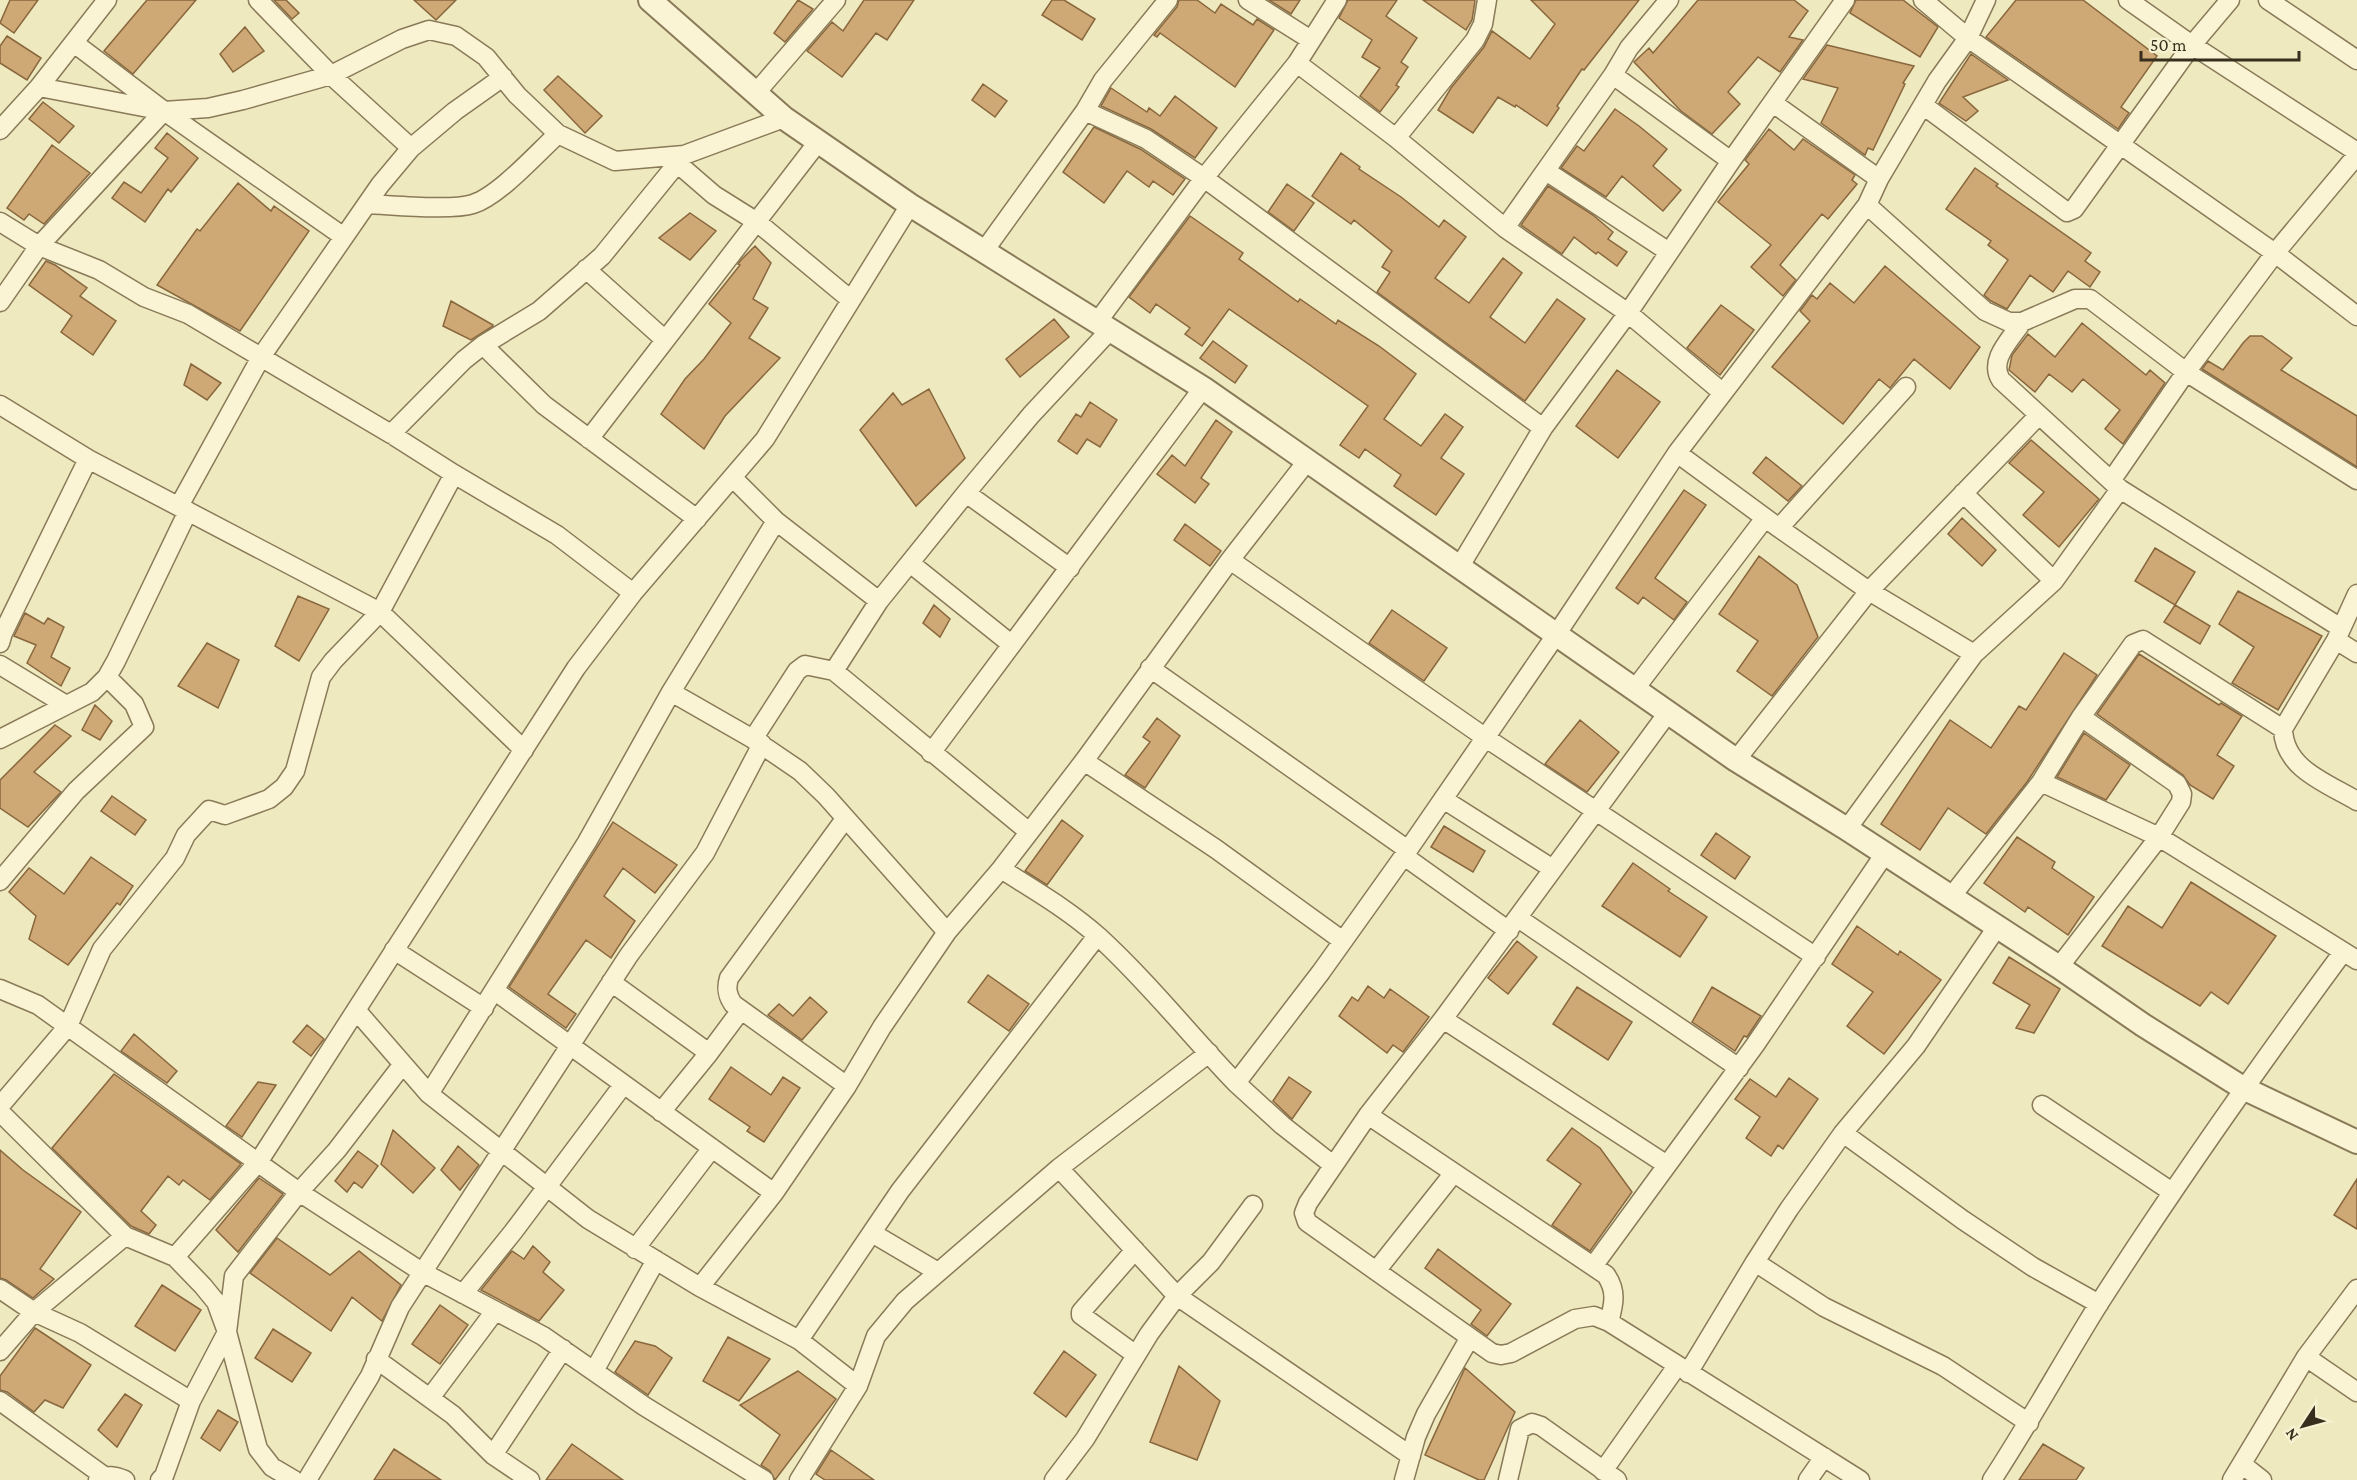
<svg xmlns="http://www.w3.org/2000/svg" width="2357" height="1480" viewBox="0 0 2357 1480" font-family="'Crimson Pro',serif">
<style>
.building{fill:#cea875;stroke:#89673d;stroke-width:1.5}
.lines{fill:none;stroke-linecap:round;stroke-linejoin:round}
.minor-casing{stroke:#897a58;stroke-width:21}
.tertiary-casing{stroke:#897a58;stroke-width:26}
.minor{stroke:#faf4d4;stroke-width:18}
.tertiary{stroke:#faf4d4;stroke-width:22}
</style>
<rect width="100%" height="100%" fill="#efe9c0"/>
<!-- building -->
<path class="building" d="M10 0H38L14 33 0 23Z
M147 0H196L133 74 104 51Z
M274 0H286L299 13 292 19Z
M414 0H456L436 20Z
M798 0 813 9 785 42 774 33Z
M864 0H914L887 40 876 33 842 77 807 51 832 22 843 31Z
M1052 0H1064L1095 19 1082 40 1042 15Z
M1179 0H1197L1215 13 1221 4 1253 25 1257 19 1274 30 1235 87 1160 33 1157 37 1154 35 1177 7Z
M1269 0H1300L1291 14Z
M1348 0H1397L1386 16 1417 38 1401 62 1408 67 1396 85 1399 87 1380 112 1360 96 1380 68 1362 57 1372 40 1339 18Z
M1423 0H1474L1475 1 1472 20 1466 30Z
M1531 0H1639L1584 70 1582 69 1557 106 1559 108 1547 126 1516 105 1515 107 1498 97 1473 133 1438 110 1451 88 1484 47 1492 31 1530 59 1555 24Z
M1698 0H1794L1808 11 1789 37 1803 40 1780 72 1758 57 1728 92 1740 104 1712 134 1681 111 1634 62 1649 48 1653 53Z
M1856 0H1903L1938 27 1920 57 1850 13Z
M2016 0H2083L2157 56 2121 107 2129 113 2118 129 1986 37Z
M245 27 264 51 233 72 220 54Z
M7 36 41 58 27 80 0 63V46Z
M1827 45 1914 66 1903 83 1905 84 1873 150 1868 148 1865 155 1821 123 1838 88 1803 79Z
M1971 54 2008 80 1963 97 1978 111 1966 121 1939 103Z
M558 76 602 116 585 133 544 90Z
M983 84 1007 101 995 117 972 100Z
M1111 88 1147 112 1149 108 1160 116 1175 96 1217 128 1195 158 1151 129 1101 106Z
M43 102 74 126 59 143 29 119Z
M1615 109 1639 126 1667 149 1653 166 1681 190 1663 211 1622 176 1606 197 1561 168 1577 146 1584 151Z
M1094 127 1140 149 1185 179 1173 195 1153 181 1149 187 1127 171 1104 203 1063 172Z
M1769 129 1794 150 1803 139 1855 175 1852 180 1857 184 1828 219 1822 214 1780 265 1796 280 1783 296 1751 267 1771 245 1718 202 1749 164 1745 160Z
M167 133 198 158 171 192 168 189 145 222 112 198 124 182 141 193 168 158 155 148Z
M52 145 90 173 44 224 29 214 24 220 7 208Z
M1341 153 1360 167 1359 169 1401 197 1439 227 1444 220 1466 237 1435 278 1469 303 1503 258 1522 273 1490 317 1525 343 1557 299 1585 319 1525 401 1377 292 1390 272 1382 267 1392 251 1354 220 1351 224 1312 196Z
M1975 168 1998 184 1996 186 2091 253 2085 261 2100 272 2090 287 2068 271 2053 292 2030 275 2007 309 1991 301 1984 295 2008 260 1988 245 1991 241 1946 209Z
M238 183 271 211 274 206 309 231 240 331 157 285 197 229 200 231Z
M1287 184 1314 203 1294 231 1268 212Z
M1548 186 1593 215 1613 232 1608 239 1627 252 1617 266 1598 252 1596 254 1574 237 1562 254 1521 225Z
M690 213 716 231 690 260 659 238Z
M1190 216 1243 253 1239 259 1298 302 1300 299 1336 324 1338 320 1379 346 1416 374 1384 419 1421 446 1445 414 1463 427 1441 458 1464 474 1436 515 1394 486 1401 475 1365 449 1359 458 1340 445 1368 406 1307 363 1229 309 1202 346 1185 334 1190 328 1156 304 1150 313 1129 297Z
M755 246 771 263 753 299 768 308 749 338 780 358 725 416 704 449 661 414 685 379 704 359 731 323 709 304 740 265 738 264 741 260Z
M46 261 55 265 87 288 80 296 116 321 93 355 61 332 72 316 29 285Z
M1885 266 1980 347 1950 389 1914 359 1890 388 1879 379 1843 424 1772 367 1810 321 1800 311 1812 295 1817 299 1830 283 1854 303Z
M451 301 493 325V326L471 340 443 326Z
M1721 305 1754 330 1720 375 1687 348Z
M1054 319 1069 337 1020 377 1006 359Z
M2082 323 2146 375 2150 370 2165 383 2123 444 2105 429 2120 410 2083 379 2072 392 2049 374 2035 392 2009 370 2012 355 2028 334 2055 357Z
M2250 336H2262L2292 358 2281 370 2357 416V467L2202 369 2208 361 2223 370 2243 343Z
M1213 341 1247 366 1235 383 1200 358Z
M191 364 221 383 207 400 184 385Z
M1617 370 1660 402 1618 458 1576 426Z
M929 389 965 458 916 506 860 430 893 393 902 405Z
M1090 402 1117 420 1100 447 1087 439 1077 454 1058 441 1076 414 1081 417Z
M1216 420 1232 432 1201 478 1209 484 1195 503 1157 474 1172 455 1185 466Z
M2031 440 2099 499 2059 547 2023 515 2044 492 2009 463Z
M1766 457 1802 486 1788 501 1753 473Z
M1684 490 1706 505 1655 578 1687 602 1674 620 1643 597 1638 604 1616 588Z
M1962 518 1996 550 1982 566 1948 534Z
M1185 524 1221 551 1210 566 1174 540Z
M2155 548 2195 572 2175 605 2135 581Z
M1759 556 1797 585 1818 637 1772 696 1737 671 1758 641 1719 614Z
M2238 591 2322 636 2278 710 2232 683 2254 647 2219 624Z
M298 596 329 609 299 661 275 646Z
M934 605 950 619 940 637 923 623Z
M2175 605 2210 626 2200 644 2164 622Z
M1392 610 1447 648 1424 681 1369 643Z
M25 613 44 624 48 618 64 627 51 657 70 668 61 686 27 663 36 645 14 636Z
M207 643 239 660 218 708 178 686Z
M2064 653 2097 675 2027 782 1986 834 1948 808 1920 850 1881 824 1950 720 1991 748 2019 706 2026 710Z
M2139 654 2219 705 2221 703 2242 716 2217 755 2234 766 2213 799 2190 785 2183 775 2097 714Z
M95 705 112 721 100 740 82 730Z
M1157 718 1180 736 1145 788 1125 775 1150 742 1143 737Z
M1580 720 1619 752 1587 792 1545 764Z
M55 725 71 736 34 772 61 792 28 827 0 808V780Z
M2084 733 2130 765 2106 800 2057 777Z
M112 796 146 820 135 835 101 811Z
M1062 820 1083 836 1047 885 1025 871Z
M613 822 677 865 655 893 623 868 604 896 635 921 611 958 586 940 548 994 576 1014 566 1028 509 987Z
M1444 826 1485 851 1473 872 1431 847Z
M1716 833 1750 857 1735 879 1701 855Z
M2017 837 2055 862 2052 868 2094 897 2068 935 2028 907 2025 912 1984 883Z
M91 857 133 886 120 905 117 903 68 965 29 939 36 916 9 892 29 868 64 894Z
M1633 863 1670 889 1668 891 1707 917 1680 957 1602 906Z
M2191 882 2276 936 2228 1004 2211 992 2200 1006 2102 946 2128 906 2162 928Z
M1857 926 1898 955 1900 951 1941 980 1884 1054 1847 1026 1873 992 1832 964Z
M1517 941 1537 957 1508 994 1488 978Z
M2009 957 2060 989 2034 1033 2016 1028 2030 1005 1993 983Z
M988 975 1029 1004 1009 1031 968 1002Z
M1368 986 1384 998 1390 989 1429 1017 1403 1052 1393 1045 1387 1053 1339 1016 1352 997 1358 1001Z
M1577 987 1632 1022 1608 1060 1553 1024Z
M1712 987 1761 1016 1747 1037 1744 1036 1735 1051 1692 1022Z
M810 997 827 1012 802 1040 768 1015 779 1004 793 1016Z
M307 1025 324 1039 311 1056 293 1042Z
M134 1034 177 1071 167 1083 121 1051Z
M731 1067 771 1095 783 1077 800 1088 764 1142 747 1131 750 1127 709 1099Z
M114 1074 241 1164 210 1200 183 1180 179 1185 168 1176 141 1211 156 1225 149 1234 131 1226 52 1148Z
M1289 1077 1311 1092 1292 1119 1273 1101Z
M1789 1078 1818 1099 1783 1149 1778 1145 1771 1156 1746 1138 1760 1117 1735 1099 1750 1079 1776 1097Z
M258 1082 276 1085 242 1137 226 1126Z
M1572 1128 1600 1148 1632 1192 1590 1251 1552 1225 1581 1184 1547 1160Z
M393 1130 435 1168 413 1193 381 1164Z
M458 1146 479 1165 460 1190 441 1170Z
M0 1150 23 1170 81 1212 40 1269 54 1279 33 1298 6 1280 0 1278Z
M358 1151 378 1166 362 1188 354 1182 347 1192 335 1181Z
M259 1178 283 1194 238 1252 216 1230Z
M2357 1179V1229L2334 1215Z
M277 1238 330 1275 359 1251 401 1285 382 1321 352 1297 331 1331 250 1273Z
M533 1246 550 1262 543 1272 564 1290 539 1321 481 1290 512 1251 524 1259Z
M1438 1249 1511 1304 1487 1336 1471 1324 1481 1310 1425 1268Z
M162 1285 201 1310 175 1351 135 1326Z
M440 1305 468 1325 440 1364 412 1344Z
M35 1328 91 1365 63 1408 45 1400 34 1412 7 1392 0 1390V1376Z
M273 1329 311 1353 292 1382 255 1358Z
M728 1337 770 1359 739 1401 703 1381Z
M635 1341 655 1346 672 1358 648 1395 615 1372Z
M1064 1351 1096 1375 1066 1417 1034 1393Z
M1179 1366 1220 1401 1197 1460 1150 1442Z
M1465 1368 1515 1412 1484 1480H1479L1425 1455Z
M798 1371 836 1399 775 1480 770 1471 761 1465 780 1435 740 1405Z
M125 1394 142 1405 117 1447 98 1430Z
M218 1410 238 1422 220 1451 201 1438Z
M572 1444 623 1480H546Z
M2043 1444 2084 1468 2076 1480H2019Z
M394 1449 441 1480H374Z
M831 1450 874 1480H825L816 1474Z"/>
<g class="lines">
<defs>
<path id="minor" d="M258 0 331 75 411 148
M1248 0 1311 40
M1923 0 1968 38 2275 253 2357 316
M2128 0 2192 45 2357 152
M2268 0 2357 60
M74 43 164 111 344 237
M1297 63 1396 138 1505 228 1628 313 1723 393
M1613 75 1731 161
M39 87 164 111 208 108 243 100 331 75 402 39 429 30 456 36 486 57 517 95 558 134 615 161 684 155 784 118
M755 94 836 0
M1773 103 1879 179
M1923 105 2067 212 2074 209 2192 45 2230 0
M1085 111 1146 139 1204 178 1543 428
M0 130 39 87 107 0
M1396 138 1475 40 1483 24 1487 0
M677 163 714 195 757 222 851 300
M1546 171 1669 252
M367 204C393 205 451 211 473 204 499 196 537 153 558 134
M1867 205 1985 311 2009 322H2022L2075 299H2090L2186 372 2357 480
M0 222 39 246 99 270 144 297 188 314 391 434 454 474 557 535 633 593
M1505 228 1613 75 1629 48 1669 0
M984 251 1085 111 1103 80 1168 0
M586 269 664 339
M0 302 39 246 164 111
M1098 321 1204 178 1297 63 1337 0
M2022 322C2011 339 1988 360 2001 380L2120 489 2341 628
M483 345 544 405 697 519
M0 405 88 459 380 612 524 750
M391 434 464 360 483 345 539 311 602 256 684 155
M589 439 818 142
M1677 453 1779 528 1869 591 2039 415
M733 478 776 521 879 601
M2111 481 2186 372 2275 253 2357 155
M966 493 1070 568
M1963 493 2054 581
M179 506 261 357 380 185 411 148 455 111 503 77
M1779 528 1906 387
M1230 560 1486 738 1816 957
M910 563 1011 644
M1460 566 1543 428 1628 313 1731 161 1845 0
M2336 640 2357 653
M0 643 3 633 88 459
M0 665 66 705
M1150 668 1408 850
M834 671 879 601 966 493 1031 415 1111 329
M1634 690 1765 518
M671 692 753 739 800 771 826 796 947 932
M1667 714 1443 1019 1368 1115 1308 1203 1304 1213 1307 1222 1492 1353 1501 1355 1511 1353 1575 1319 1594 1316 1609 1322 1860 1480
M2283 729C2284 769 2327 783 2357 801
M0 739 92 692 107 677 116 661 188 511
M753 739 797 671 805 665 834 671 1029 832
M931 753 1203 388
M1736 760 1869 591 1974 654
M1084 761 1216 849 1343 941
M2041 782 2159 837 2357 960
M1443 799 1553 869
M845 819 729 978C726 988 727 995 733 1004L847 1086
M1847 829 1974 654 2054 581 2120 489
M1404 856 1509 931
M1001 869C1034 890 1069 910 1099 937 1148 982 1190 1035 1236 1083L1321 972 1408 850 1556 635 1677 453 1867 205 1879 179 1937 81 1968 38 1986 0
M0 881 76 791 144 727 134 704 107 677
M1951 897 2041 782 2081 717 2133 644 2143 640 2283 729 2336 640 2357 594
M1518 918 1739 1068
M394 950 484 1008
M2059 967 2159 837 2181 802 2182 794 2177 784 2081 717
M611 982 709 1053
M0 989 38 1005 299 1192 422 1272 543 1336 644 1406 764 1480
M495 991 774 1193
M356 1010 429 1094 588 1219 700 1287 799 1340 858 1386
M1443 1019 1667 1165
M1236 1083 1282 1125 1333 1165
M429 1094 587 842 671 692 776 521
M2042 1105 2172 1192
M0 1106 68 1026 102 949 175 858 186 835 209 810 225 815 269 799 284 787 295 771 321 677 333 661 380 612 454 474
M0 1112 125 1236 175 1257 203 1286 216 1302 227 1332 258 1449 272 1467 294 1480
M661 1112 709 1053 741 1010
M1368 1115 1606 1275C1617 1291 1614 1304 1609 1322
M1843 1133 1963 1220 2033 1267 2099 1304
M1059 1168 1177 1296 1411 1456
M872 1233 938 1272
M635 1249 712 1148
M1135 1250 1081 1312V1315L1136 1355
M175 1257 259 1161 576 668 633 593 765 439 910 205
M1755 1262 1824 1307 1943 1366 2029 1423
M1594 1265 1755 1045 1884 855
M1376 1271 1453 1174
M700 1287 774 1193 847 1086 882 1027 947 932 1001 869 1084 761 1230 560 1308 460
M0 1289 34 1312 80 1333 191 1401
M463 1294 513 1232 623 1085
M799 1340 900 1191 1097 936
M0 1351 34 1312 125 1236
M2306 1357 2357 1392
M376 1359 453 1415 493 1455 530 1480
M594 1371 656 1260
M1688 1373 1755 1262 1789 1209 1843 1133 1916 1046 1997 927
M430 1398 495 1311
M0 1401 104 1476
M493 1455 563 1349
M2243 1465 2262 1480
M1603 1471 1677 1366
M98 1480C107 1474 115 1476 125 1480
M160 1480 164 1476 191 1401 227 1332 234 1276 299 1192 337 1150 403 1064
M307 1480 370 1376 400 1307 629 955 705 853 762 744
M799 1480 858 1386 876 1336 905 1301 1059 1168 1209 1053
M1054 1480 1085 1439 1149 1334 1177 1296 1211 1262 1253 1205
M1404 1480 1416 1437 1426 1414 1469 1339
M1508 1480 1520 1429 1532 1423 1541 1426 1617 1480
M1808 1480 1824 1457
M1992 1480C2030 1422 2063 1361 2100 1302 2177 1182 2259 1066 2343 952
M2232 1480 2306 1357 2357 1289"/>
<path id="tertiary" d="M650 0 784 118 910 205 1203 388 1736 760 1847 829 2059 967 2143 1025 2243 1088 2357 1142"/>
</defs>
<!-- minor casing -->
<use href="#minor" class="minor-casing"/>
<!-- tertiary casing -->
<use href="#tertiary" class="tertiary-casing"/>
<!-- minor -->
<use href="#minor" class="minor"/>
<!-- tertiary -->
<use href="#tertiary" class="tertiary"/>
</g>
<!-- north arrow -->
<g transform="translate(2303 1426) rotate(234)" stroke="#f6f1d0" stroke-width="4.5" paint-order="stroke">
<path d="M0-4.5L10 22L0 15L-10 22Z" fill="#382e1d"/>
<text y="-9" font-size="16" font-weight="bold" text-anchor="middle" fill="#382e1d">N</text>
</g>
<!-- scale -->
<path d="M2141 51v9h158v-9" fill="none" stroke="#382e1d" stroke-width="3"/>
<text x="2150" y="51" font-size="18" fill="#382e1d" stroke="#f6f1d0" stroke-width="4.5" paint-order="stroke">50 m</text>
</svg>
